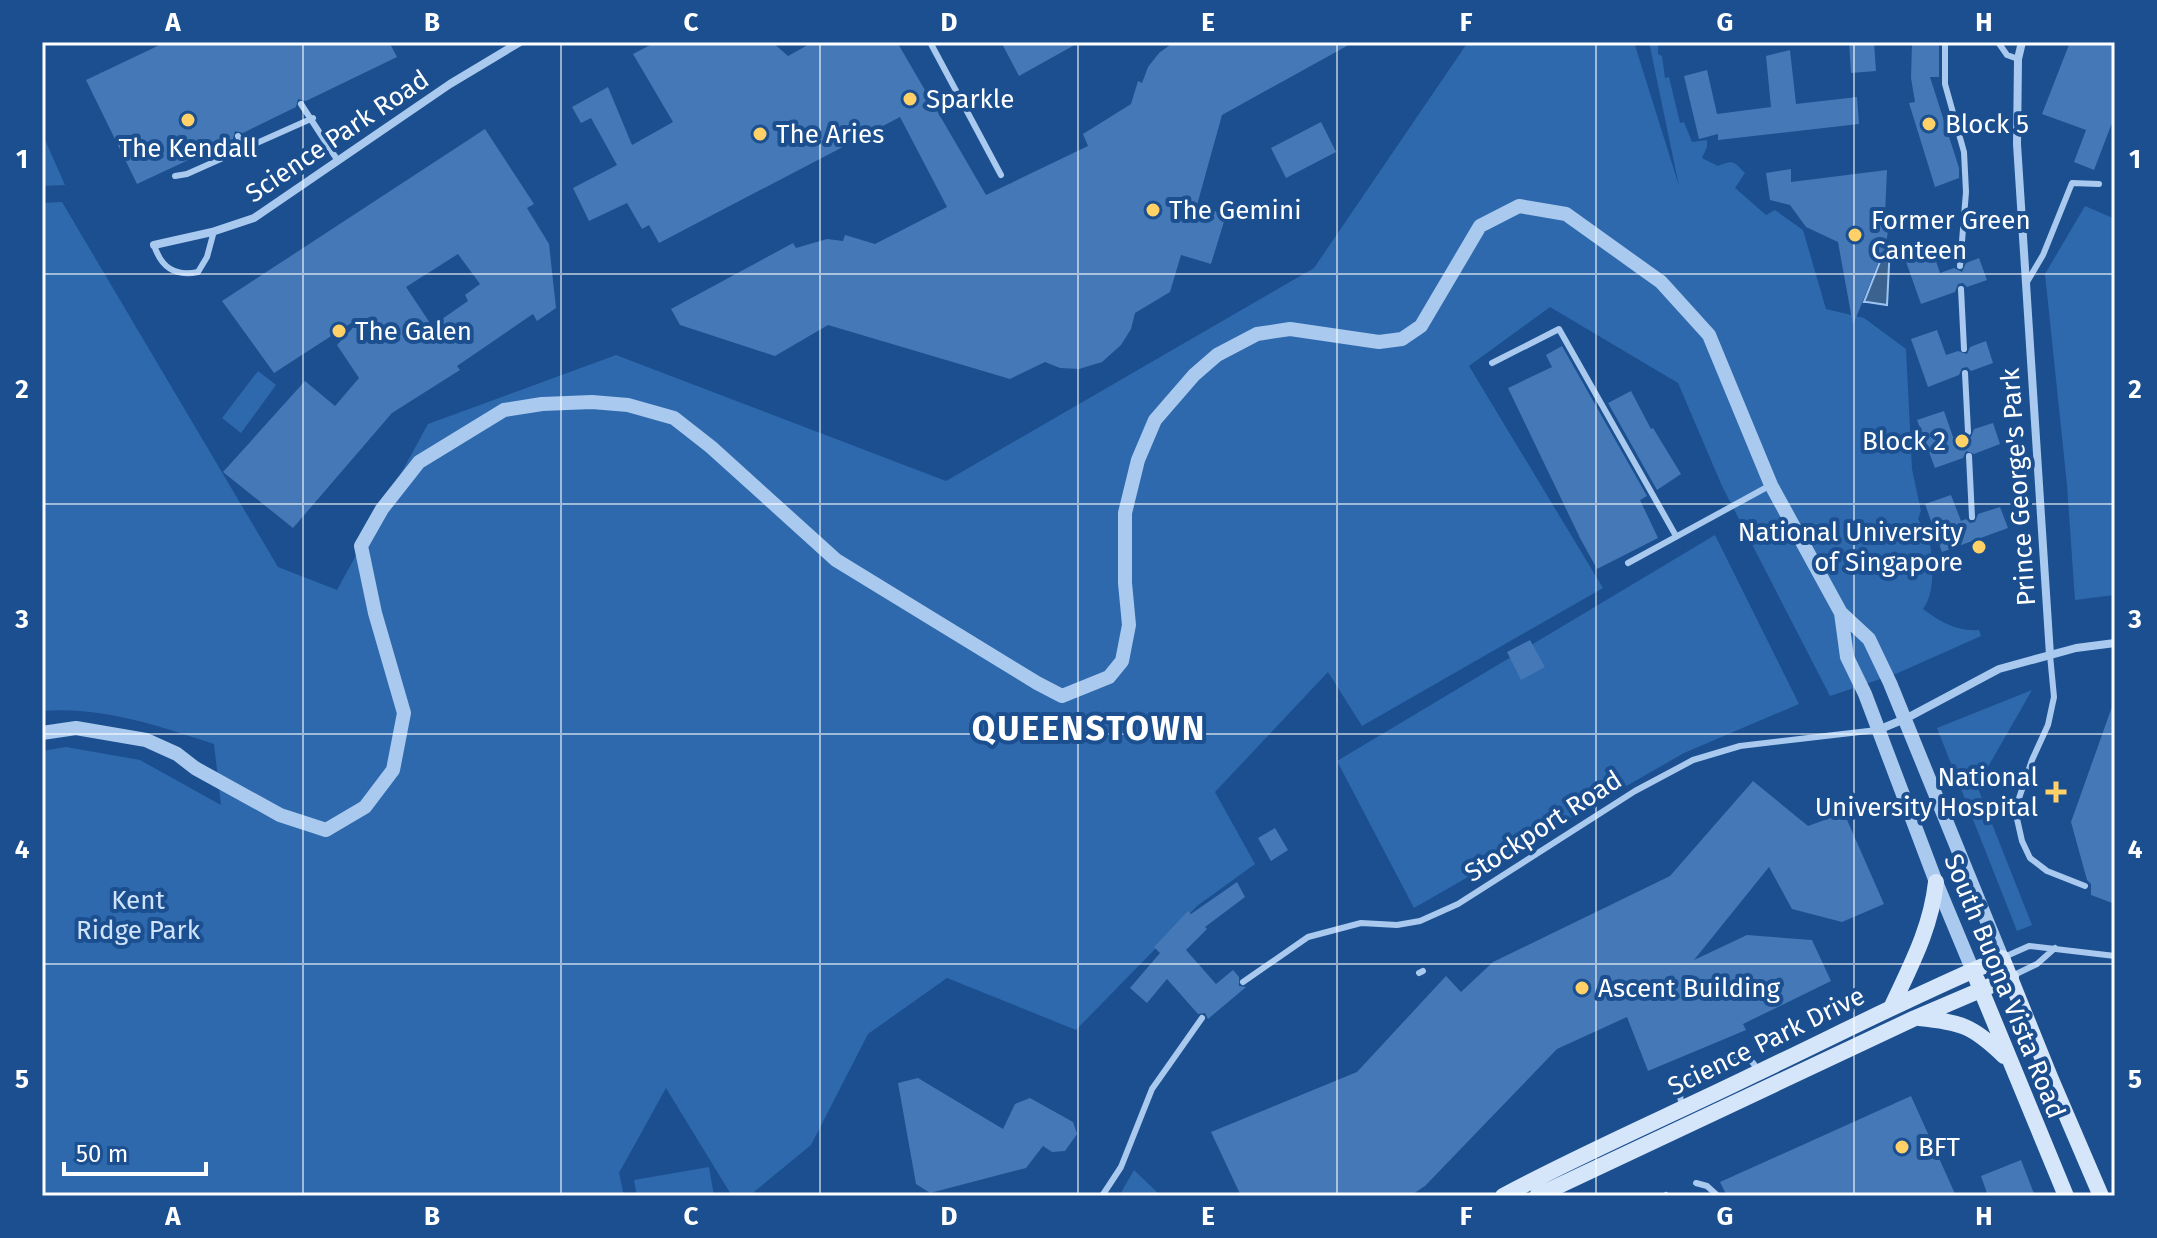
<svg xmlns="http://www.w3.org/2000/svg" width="2157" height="1238" viewBox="0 0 2157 1238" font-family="'Fira Sans',sans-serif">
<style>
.green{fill:#2e69ad}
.water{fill:#3c6290;stroke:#9cc4f0;stroke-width:2}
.building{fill:#4478b7;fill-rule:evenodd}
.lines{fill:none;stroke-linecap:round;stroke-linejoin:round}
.service{stroke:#a9c9ee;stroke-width:6}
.minor{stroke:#a9c9ee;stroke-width:8}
.tertiary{stroke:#a9c9ee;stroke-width:14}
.secondary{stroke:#d6e6fa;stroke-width:16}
.grid{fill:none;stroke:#fff;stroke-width:2;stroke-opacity:0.55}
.poi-dot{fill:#ffd166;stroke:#1b4f8f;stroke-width:3}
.labels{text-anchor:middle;stroke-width:8;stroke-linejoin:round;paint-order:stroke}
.poi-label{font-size:26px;fill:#fff;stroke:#1b4f8f;text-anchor:start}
.street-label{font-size:26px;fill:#fff;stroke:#1b4f8f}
.park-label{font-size:26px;fill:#cfe3fa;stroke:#1b4f8f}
.district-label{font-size:34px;font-weight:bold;letter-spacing:2px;fill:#fff;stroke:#1b4f8f}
.neatline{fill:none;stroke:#fff;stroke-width:3}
.grid-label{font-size:26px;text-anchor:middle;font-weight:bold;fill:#fff}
</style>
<rect width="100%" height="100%" fill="#1b4f8f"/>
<!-- green -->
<path class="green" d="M1468 42H1634L1679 186 1649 42H1658V54L1662 56 1665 78 1669 77 1680 123 1684 122 1692 142 1707 140V147L1702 158 1718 166C1734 159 1734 162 1745 173L1735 188 1766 215 1775 210 1803 230 1826 309 1864 318 1906 349 1912 469 1921 511 1918 519 1921 524 1928 528C1931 552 1938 589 1923 609 1940 622 1958 632 1979 630L1981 636 1898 673 1830 696 1722 486 1678 383 1550 307 1469 366 1603 588 1362 726 1328 672 1215 792 1255 864 1197 906 1076 1030 947 978 868 1034 811 1145 749 1196H732L666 1088 619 1173 624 1196H42V751L66 747 140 760 221 805 214 744C159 726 101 706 42 711V203L62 202 278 567 337 590 428 424 616 355 946 481 1314 268Z
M42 133 65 185 42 186Z
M2085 206 2115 219V595L2075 600 2067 485 2045 274Z
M258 371 276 385 241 433 222 418Z
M1715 535 1799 704 1684 753 1414 908 1337 761Z
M2032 690 1977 786 2032 925 2017 931 1937 728Z
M709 1167 714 1196H637L634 1180Z
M1134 1170 1161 1196H1119Z"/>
<!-- water -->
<path class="water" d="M1887 244 1890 245 1887 305 1867 302H1864Z"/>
<!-- building -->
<path class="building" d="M166 42H389L397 57 306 101 298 99 296 107 243 133 235 131 233 139 137 184 86 80Z
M656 42H772L788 56 813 42H897L986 195 1088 146 1083 134 1131 104 1138 81 1142 83 1148 67 1159 53 1174 42H1354L1222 115 1197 205 1226 215 1211 264 1181 255 1170 292 1135 313 1131 329 1121 345 1102 362 1079 369 1060 368 1045 362 1010 379 828 325 775 356 680 325 671 309 793 243 796 248 827 239 843 241 845 235 875 244 947 207 900 117 659 243 649 225 642 229 627 203 589 221 573 188 617 165 591 118 581 123 572 107 608 87 632 145 673 122 633 54Z
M1001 42H1080L1019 76Z
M1849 42H1874L1876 71 1851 73Z
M1912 42H1939V77H1930L1959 168V178L1935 187 1909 103 1915 102 1911 78Z
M2070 42H2115V115L2094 170 2074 162 2086 130 2042 114Z
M1790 50 1796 104 1857 97 1859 124 1718 140V134L1699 139 1684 76 1707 70 1717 114 1771 107 1766 56Z
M1321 122 1336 152 1286 178 1271 148Z
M485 129 534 204 527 208 549 244 556 308 537 321 533 314 457 366 460 370 392 413 293 528 223 472 305 381 335 406 359 378 337 345 360 320 359 318 274 373 222 301ZM458 254 480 284 465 295 468 301 432 326 406 287Z
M1791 169V182L1887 170 1885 215 1890 217 1886 244 1853 325 1838 242 1806 227 1790 205 1770 200 1766 173Z
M1931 246 1940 273 1954 268 1962 272 1966 263 1979 258 1987 280 1967 287 1963 283 1958 284 1955 292 1921 304 1904 256Z
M1937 330 1946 355 1958 351 1967 354 1970 347 1986 341 1993 363 1971 371 1967 367 1962 368 1959 375 1928 387 1911 339Z
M1562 346 1647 496 1640 500 1658 538 1597 569 1580 538 1508 388 1552 367 1546 355Z
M1631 391 1651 429 1653 428 1681 474 1657 490 1608 403Z
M1944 411 1953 437 1962 434 1966 438 1971 437 1974 429 1993 423 2000 444 1974 454 1966 451 1963 458 1935 468 1917 420Z
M1951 495 1961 521 1966 519 1970 523 1975 522 1978 514 2000 507 2008 528 1942 552 1925 504Z
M1530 640 1545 667 1521 680 1507 652Z
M2113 704 2115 705V904L2091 895V884L2087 880 2071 822Z
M1753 781 1808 826 1844 813 1884 904 1842 922 1792 909 1769 867 1694 960 1747 935 1812 940 1831 981 1743 1024 1746 1030 1648 1071 1627 1017 1557 1049 1425 1186 1410 1196H1241L1211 1132 1357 1072 1446 976 1461 992 1493 962 1670 876Z
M1275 828 1288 850 1271 861 1258 838Z
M1237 882 1245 897 1205 927 1207 929 1186 950 1216 984 1233 970 1239 977V986L1246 987 1208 1019 1205 1013 1198 1014 1167 979 1147 1003 1130 988 1160 953 1154 947 1188 911 1191 914Z
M918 1078 1003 1129 1015 1104 1030 1098 1073 1122 1077 1134 1065 1151 1052 1152 1043 1146 1026 1168 930 1193 916 1184 898 1083Z
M1911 1096 1956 1196H1727L1720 1182Z
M2021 1160 2035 1196H1988L1981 1176Z"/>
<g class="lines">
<!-- service -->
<path class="service" d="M930 42 1001 175
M1945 42V84L1964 152 1966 192 1960 266
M1998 42 2007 55 2018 59
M301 104 338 161
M238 136 244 150
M175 176 187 174 313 118
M154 245C161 267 174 277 198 272L207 257 214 231
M2027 282 2043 255 2072 183 2099 184
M1961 289 1964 349
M1492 363 1559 329 1676 536
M1965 373 1968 432
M1969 456 1972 517
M1628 563 1769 486
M2050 655 2054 697 2048 725 2032 760 2015 810 2022 841 2030 858 2047 871 2085 886
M2002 958 2029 946 2115 956
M1419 973 1423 971
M2012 976 2037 964 2055 948
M1243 982 1308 937 1361 923 1397 925 1420 921 1458 904 1635 791 1693 760 1740 746 1877 730
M1682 1105C1680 1099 1679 1092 1682 1086 1687 1075 1724 1057 1737 1056 1746 1056 1753 1061 1757 1069
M1696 1183 1707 1186 1718 1196
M1102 1196 1121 1167 1152 1089 1202 1018
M1665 1196 1666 1195"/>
<!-- minor -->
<path class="minor" d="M2022 42 2018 59 2017 144 2050 655
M154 245 212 232 254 218 450 84 520 42
M1878 730 1907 718 1999 669 2076 648 2115 643"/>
<!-- tertiary -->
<path class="tertiary" d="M1841 613 1847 657 1865 694 1936 882 1973 971
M42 733 76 728 146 740 177 754 195 768 280 815 326 830 365 807 393 770 404 713 375 613 361 546 382 509 419 462 504 410 542 404 592 402 628 405 674 418 711 447 836 560 1037 683 1062 696 1109 677 1122 661 1129 625 1125 583V513L1138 460 1155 420 1194 375 1217 355 1257 334 1290 329 1379 342 1402 339 1421 326 1480 226 1519 206 1566 214 1661 282 1709 335 1771 485 1841 613 1869 639 1890 683 2002 958"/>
<!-- secondary -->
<path class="secondary" d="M1977 980 2066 1196
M1892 1006C1911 965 1931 928 1936 882
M1919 1018C1961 1022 1973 1026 2004 1056
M1503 1196C1585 1152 1671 1115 1755 1074 1837 1035 1918 993 2002 958L2050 1077 2101 1196
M1537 1196 1915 1018 2011 977"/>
</g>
<!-- grid -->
<path class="grid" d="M303 42V1196M561 42V1196M820 42V1196M1078 42V1196M1337 42V1196M1596 42V1196M1854 42V1196M42 274H2115M42 504H2115M42 734H2115M42 964H2115"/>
<!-- markers -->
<g class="poi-dot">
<circle cx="910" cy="99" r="8"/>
<circle cx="188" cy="120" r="8"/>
<circle cx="1929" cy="124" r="8"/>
<circle cx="760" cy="134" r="8"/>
<circle cx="1153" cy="210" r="8"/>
<circle cx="1855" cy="235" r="8"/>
<circle cx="339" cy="331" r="8"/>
<circle cx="1962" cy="441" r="8"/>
<circle cx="1979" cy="547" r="8"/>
<path d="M2052 780h8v8h8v8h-8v8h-8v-8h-8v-8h8z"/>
<circle cx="1582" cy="988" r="8"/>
<circle cx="1902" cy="1147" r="8"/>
</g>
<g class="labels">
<!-- poi labels -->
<g class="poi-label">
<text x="926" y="108">Sparkle</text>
<text x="1945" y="133">Block 5</text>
<text x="776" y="143">The Aries</text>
<text x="188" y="157" text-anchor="middle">The Kendall</text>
<text x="1169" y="219">The Gemini</text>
<text x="1871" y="229">Former Green<tspan x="1871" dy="30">Canteen</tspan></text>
<text x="355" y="340">The Galen</text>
<text x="1946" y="450" text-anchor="end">Block 2</text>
<text x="1963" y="541" text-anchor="end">National University<tspan x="1963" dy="30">of Singapore</tspan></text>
<text x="2038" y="786" text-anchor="end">National<tspan x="2038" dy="30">University Hospital</tspan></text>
<text x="1598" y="997">Ascent Building</text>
<text x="1918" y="1156">BFT</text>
</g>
<!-- street labels -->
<g class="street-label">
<text transform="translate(337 136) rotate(-34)" y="9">Science Park Road</text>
<text transform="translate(2018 487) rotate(-94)" y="9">Prince George's Park</text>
<text transform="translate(1543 826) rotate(-33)" y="9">Stockport Road</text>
<text transform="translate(2005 986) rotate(68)" y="9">South Buona Vista Road</text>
<text transform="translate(1766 1041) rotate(-26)" y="9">Science Park Drive</text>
</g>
<!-- park labels -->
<g class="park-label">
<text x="138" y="909">Kent<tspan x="138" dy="30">Ridge Park</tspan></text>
</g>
<!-- district labels -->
<g class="district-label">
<text x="1089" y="740">QUEENSTOWN</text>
</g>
</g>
<!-- border -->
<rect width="2157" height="1238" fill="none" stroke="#1b4f8f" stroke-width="88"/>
<!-- scale -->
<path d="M64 1162v12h142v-12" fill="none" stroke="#ffffff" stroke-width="4"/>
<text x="76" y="1162" font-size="24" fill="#ffffff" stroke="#1b4f8f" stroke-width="6" paint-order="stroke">50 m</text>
<rect x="44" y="44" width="2069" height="1150" class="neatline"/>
<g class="grid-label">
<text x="173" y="31">A</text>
<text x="432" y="31">B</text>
<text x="691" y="31">C</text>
<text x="949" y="31">D</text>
<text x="1208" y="31">E</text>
<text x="1466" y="31">F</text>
<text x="1725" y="31">G</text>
<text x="1984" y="31">H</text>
<text x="22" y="168">1</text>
<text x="2135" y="168">1</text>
<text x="22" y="398">2</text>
<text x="2135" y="398">2</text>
<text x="22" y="628">3</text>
<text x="2135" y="628">3</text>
<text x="22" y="858">4</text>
<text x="2135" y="858">4</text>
<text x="22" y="1088">5</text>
<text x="2135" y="1088">5</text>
<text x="173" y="1225">A</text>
<text x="432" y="1225">B</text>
<text x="691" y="1225">C</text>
<text x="949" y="1225">D</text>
<text x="1208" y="1225">E</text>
<text x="1466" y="1225">F</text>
<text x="1725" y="1225">G</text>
<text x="1984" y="1225">H</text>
</g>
</svg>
